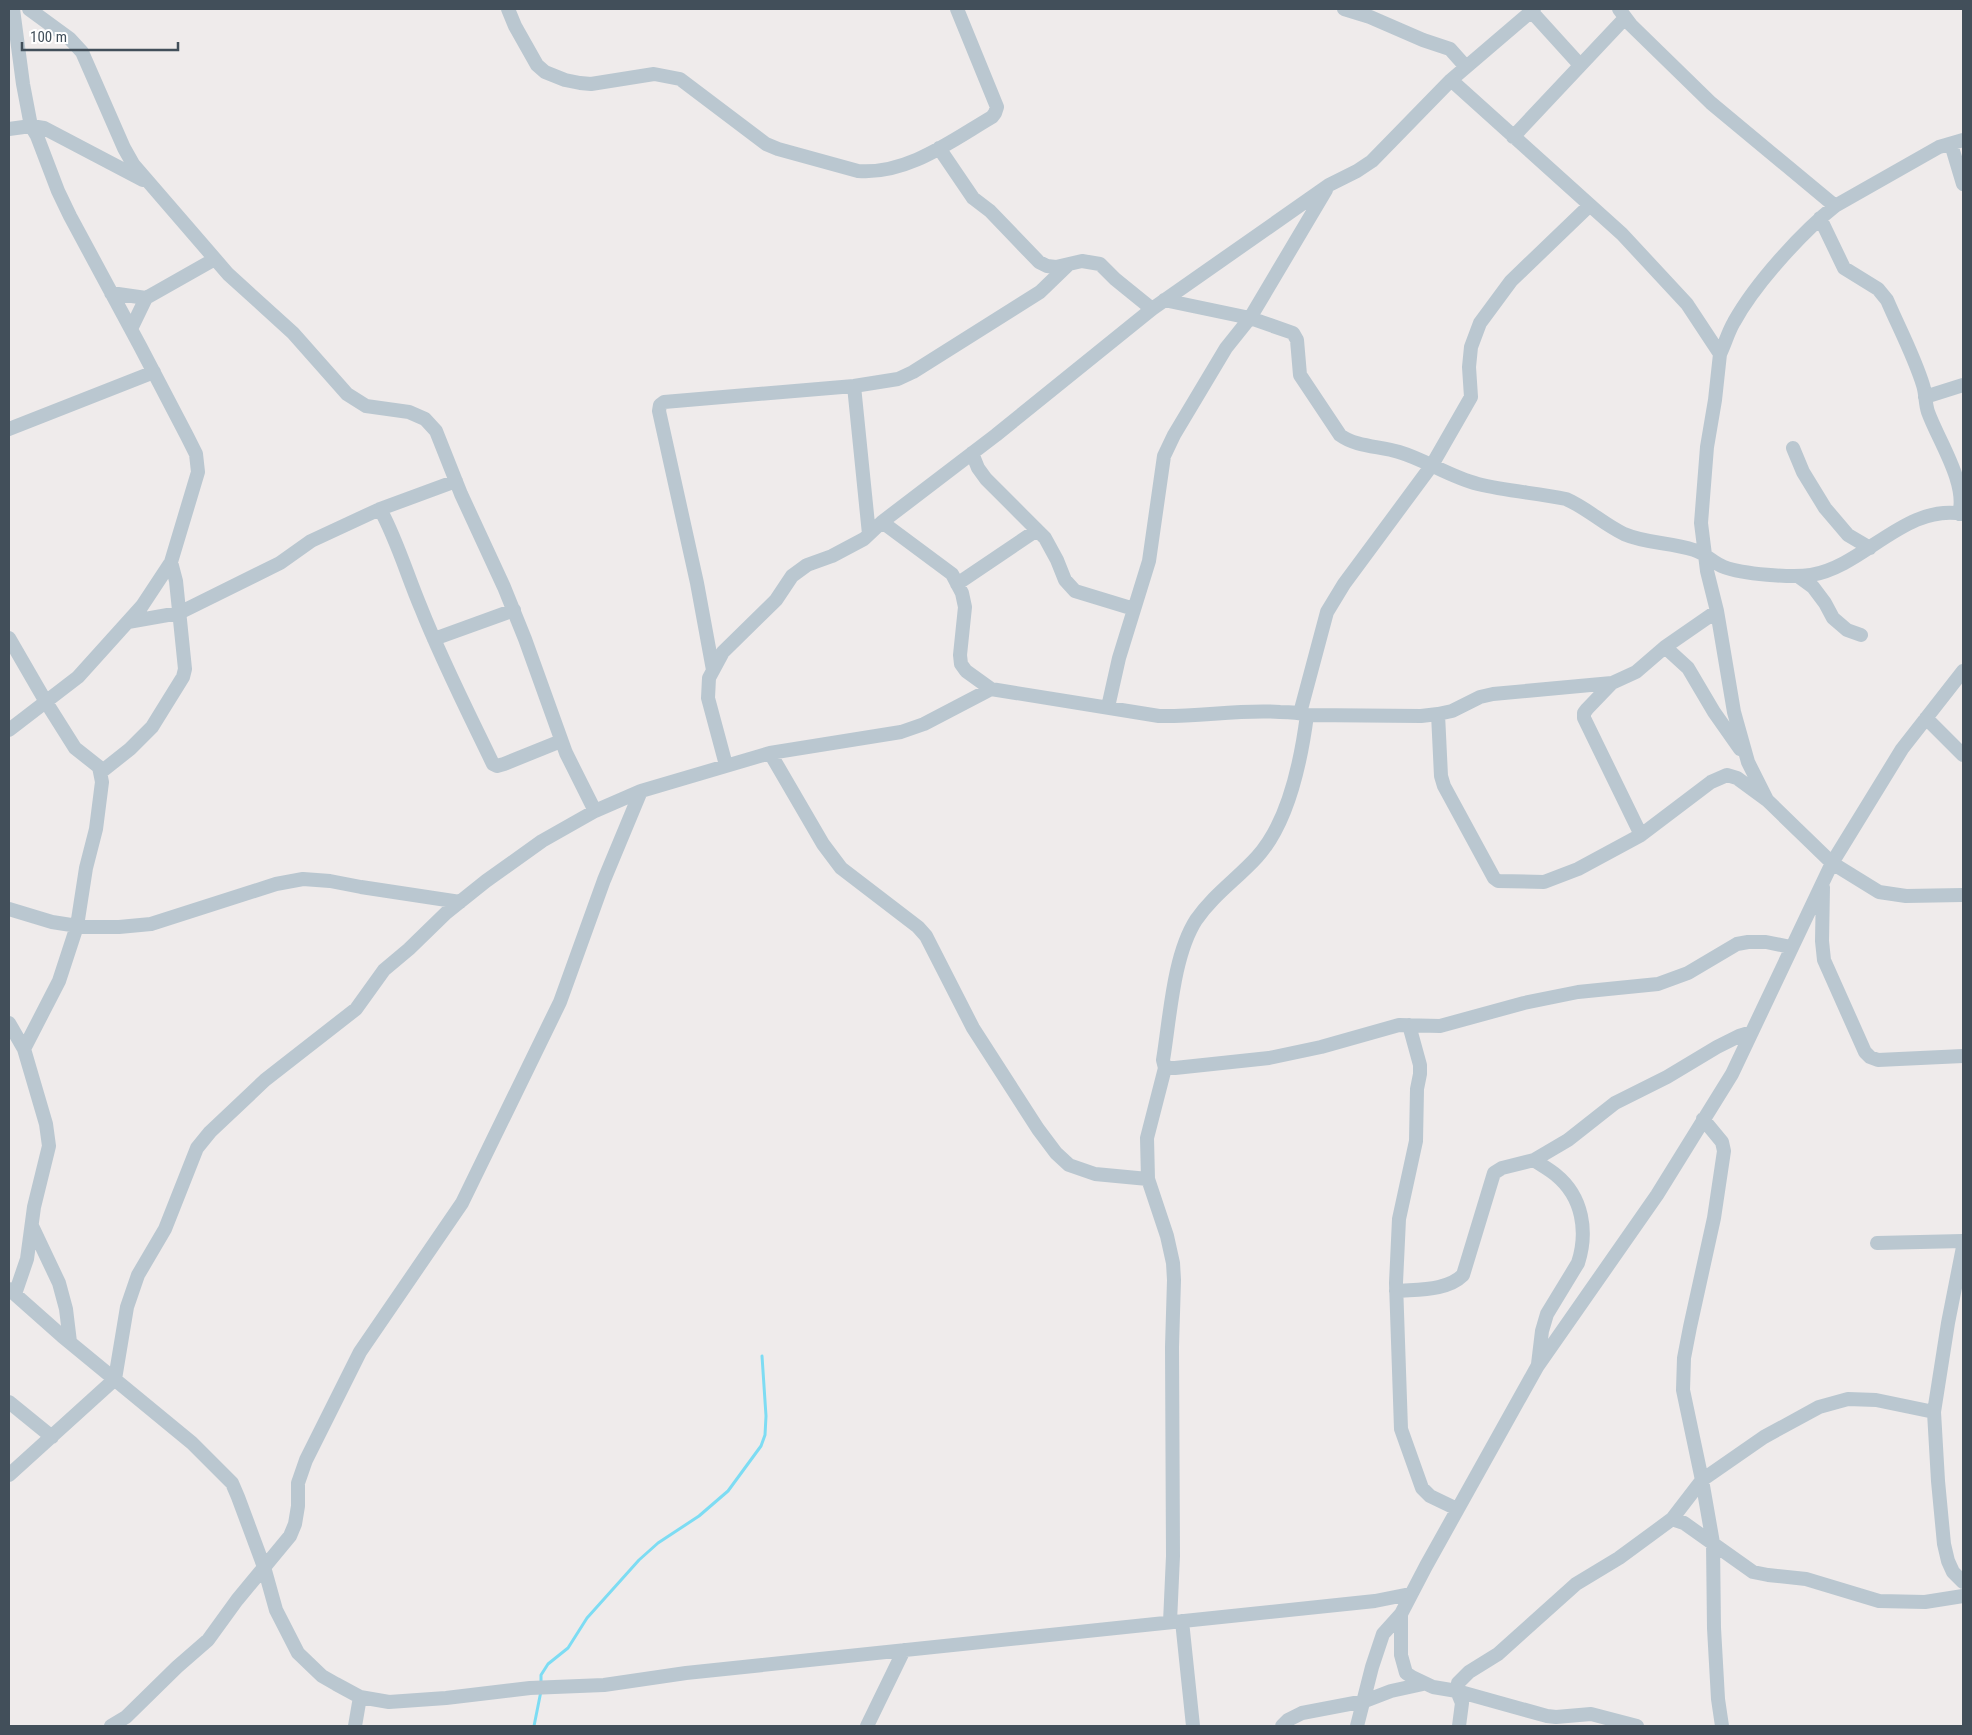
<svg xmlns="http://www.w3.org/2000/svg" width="1972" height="1735" viewBox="0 0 1972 1735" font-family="'Roboto Condensed',sans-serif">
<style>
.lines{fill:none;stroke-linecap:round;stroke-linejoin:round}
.stream{stroke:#7ddcf3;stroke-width:3}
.minor{stroke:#bac7d0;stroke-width:14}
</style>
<rect width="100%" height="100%" fill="#efebeb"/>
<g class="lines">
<!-- stream -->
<path class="stream" d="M541 1683V1675L548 1664 568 1648 587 1618 639 1560 658 1543 699 1516 728 1491 761 1446 765 1435 766 1416 762 1356
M534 1726 541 1691"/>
<!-- minor -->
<path class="minor" d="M29 9 70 39 82 52 124 148 133 164 228 274 293 333 347 394 366 406 409 412 425 419 436 431 461 494 504 587 525 639 566 753 595 811
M508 9 515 26 537 65 545 72 565 80 580 83 591 84 654 74 680 79 766 144 778 149 858 171C907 175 951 141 992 117L995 113 997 107 957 9
M1344 9 1370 17 1423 40 1450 49 1466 67
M1619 9 1631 25 1711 103 1835 206
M1531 11 1580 65
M1451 80 1622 234 1687 304 1720 354 1715 400 1707 447 1701 523 1707 571 1717 611 1734 712 1748 762 1767 800
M9 129 31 126 44 128 143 180
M1513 137 1625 18
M1951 144 1963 184
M939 148 973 198 990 211 1039 262 1047 266 1056 267 1082 261 1100 264 1115 279 1152 309
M1820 218 1844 268 1878 289 1887 300C1899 328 1914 356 1923 385 1926 394 1925 403 1928 412 1938 440 1968 484 1959 514
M111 293 146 298
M1164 300 1250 318 1293 333 1297 340 1300 375 1340 435C1356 447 1380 446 1399 452 1426 460 1450 477 1478 484 1507 491 1537 493 1566 499 1587 508 1603 524 1624 534 1647 544 1671 542 1694 550 1705 553 1713 563 1724 567 1742 574 1792 578 1811 575 1865 566 1905 503 1963 514
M131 329 146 298 215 259
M1720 354C1725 344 1728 332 1734 322 1755 284 1801 233 1835 206L1939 147 1963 140
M854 386 869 534
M1925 397 1963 385
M9 429 154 372
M1793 448 1803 472 1825 508 1848 535 1870 548
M972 453 978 468 986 479 1045 538 1057 560 1065 580 1075 591 1134 609
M380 509C397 540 407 575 421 608 442 661 468 712 493 764L497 766 504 764 561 741
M882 522 952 574 962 593 965 607 960 655 961 664 966 671 991 689 1159 716C1200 717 1240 709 1280 712 1289 712 1298 712 1307 715L1421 716 1438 714 1452 711 1480 697 1493 694 1612 683 1636 672 1665 647 1717 611
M1798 576 1813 587 1825 603 1833 618 1847 630 1861 635
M957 584 1037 530
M128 622 179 613 280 563 311 541 380 509 456 481
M9 638 46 702 75 748 99 767 102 782 96 829 86 868 77 926 59 981 24 1049
M434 639 514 610
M1665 647 1688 668 1714 712 1740 749
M713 670 697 583 659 411 660 405 664 402 854 386 898 379 913 372 1040 292 1068 265
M1612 683 1587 709 1584 713V718L1641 835
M1108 707 1119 658 1149 561 1164 456 1174 435 1226 348 1250 318 1326 190
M1300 713 1327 612 1344 584 1432 465 1471 397 1469 367 1471 347 1480 323 1511 281 1589 206
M1438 714 1441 776 1444 786 1494 878 1498 881 1544 882 1578 869 1641 835 1711 782 1727 775 1737 778 1767 800 1832 863 1879 892 1906 896 1963 895
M1307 715C1301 761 1289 822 1257 857 1237 879 1213 895 1196 920 1173 956 1170 1018 1163 1060L1165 1068H1175L1269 1058 1321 1047 1399 1025 1440 1026 1524 1003 1578 992 1658 984 1688 973 1737 944 1748 942H1766L1791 947
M1926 718 1963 755
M9 730 78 677 142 606 171 562 198 472 196 454 187 436 140 346 70 216 58 191 37 136 31 126 23 84 13 9
M770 753 823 844 841 868 918 927 926 936 973 1028 1038 1129 1056 1153 1069 1165 1095 1174 1148 1179
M726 765 708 698 709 678 723 652 776 600 792 576 807 565 832 556 864 539 882 522 996 435 1152 309 1329 185 1357 171 1372 161 1451 80 1534 9
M101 772 130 749 152 727 183 677 185 669 176 581 171 562
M1823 887 1822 941 1824 960 1865 1052 1870 1057 1878 1060 1963 1056
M9 909 52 922 84 927H119L151 924 276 884 303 879 330 881 361 887 460 902
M9 1023 24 1049 46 1124 49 1146 34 1207 27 1259 15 1294
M1409 1025 1420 1065V1074L1417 1089 1416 1141 1399 1219 1396 1283 1401 1429 1422 1488 1430 1496 1457 1509
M1165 1068 1147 1138 1148 1179 1167 1236 1173 1263 1174 1280 1172 1347 1173 1556 1170 1622
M1703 1119 1722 1142 1724 1151 1714 1218 1690 1327 1684 1358 1683 1390 1702 1480 1713 1543 1714 1628 1718 1699 1722 1726
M1534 1160C1541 1165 1549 1169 1556 1175 1583 1197 1588 1232 1578 1263L1547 1314 1542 1331 1538 1364
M32 1226 59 1283 66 1309 70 1342
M1877 1243 1963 1241
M1963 1247 1948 1323 1934 1412 1938 1481 1944 1544 1948 1561 1953 1572 1963 1582
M9 1289 62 1336 192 1443 232 1483 238 1497 264 1567 276 1610 298 1653 322 1676 336 1684 360 1697 389 1702 446 1698 530 1688 604 1685 686 1673 1375 1601 1410 1594
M1396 1291C1418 1289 1447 1291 1463 1275L1494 1173 1502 1168 1534 1160 1568 1140 1615 1103 1667 1077 1717 1047 1739 1036 1752 1032
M9 1402 52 1437
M9 1475 115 1379 127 1307 138 1275 165 1229 197 1148 210 1132 265 1080 356 1009 384 970 409 949 446 913 486 881 542 841 595 811 641 791 770 753 901 732 924 724 991 689
M1672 1519 1684 1523 1753 1572 1768 1575 1806 1579 1879 1601 1925 1602 1963 1596
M1401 1614V1655L1406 1673 1412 1677 1433 1687 1457 1691 1547 1716 1556 1717 1591 1714 1637 1726
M1182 1621 1193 1726
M111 1726 126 1717 177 1667 208 1640 237 1600 290 1536 295 1524 298 1506V1483L306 1460 360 1352 462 1203 560 1002 604 880 641 791
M355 1726 360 1697
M867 1726 904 1650
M1282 1726 1288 1720 1302 1713 1365 1701 1391 1691 1423 1684
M1357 1726 1372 1667 1383 1634 1401 1614 1426 1566 1537 1367 1657 1195 1732 1074 1832 863 1902 749 1963 671
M1459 1726 1462 1703 1457 1691 1458 1683 1469 1672 1498 1654 1576 1584 1619 1558 1672 1519 1702 1480 1764 1437 1819 1407 1848 1399 1876 1400 1934 1412"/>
</g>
<!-- border -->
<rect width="1972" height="1735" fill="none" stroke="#424f5a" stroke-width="20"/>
<!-- scale -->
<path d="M22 42v8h156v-8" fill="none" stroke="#424f5a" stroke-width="2.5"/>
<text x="30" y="42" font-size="15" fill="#424f5a" stroke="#ffffff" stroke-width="4" paint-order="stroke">100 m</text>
</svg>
